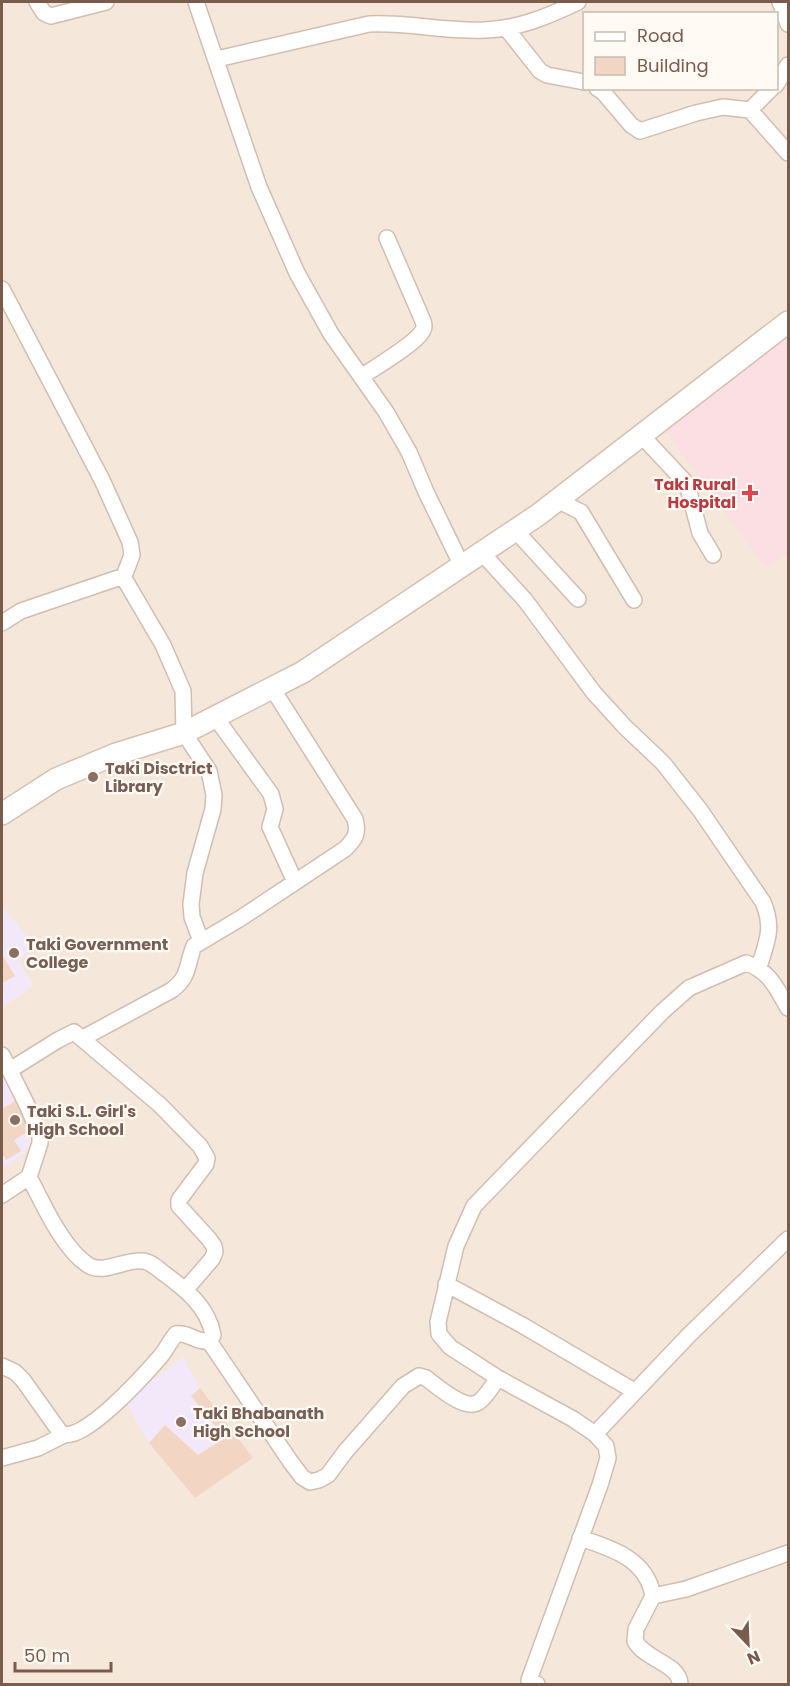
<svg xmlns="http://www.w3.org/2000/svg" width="790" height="1686" viewBox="0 0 790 1686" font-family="Poppins,sans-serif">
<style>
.residential{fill:#f5e8da;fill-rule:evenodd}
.education{fill:#f3e8fa}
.medical{fill:#fbdfe3}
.building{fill:#f3d5c3}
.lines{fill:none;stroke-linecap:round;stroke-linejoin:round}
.street-casing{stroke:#d1beb0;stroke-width:18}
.secondary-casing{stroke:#d6c0b0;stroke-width:24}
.street{stroke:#fff;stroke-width:15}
.secondary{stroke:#fff;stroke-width:21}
.health-dot{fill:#e0444e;stroke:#fffaf3;stroke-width:2}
.education-dot{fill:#8d6e63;stroke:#fffaf3;stroke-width:2}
.labels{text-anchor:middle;stroke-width:4.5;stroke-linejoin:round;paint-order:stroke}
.health-label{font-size:16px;font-weight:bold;fill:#be3a42;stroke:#fffaf3;text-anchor:end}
.education-label{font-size:16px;font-weight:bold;fill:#785e54;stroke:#fffaf3;text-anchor:start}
</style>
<rect width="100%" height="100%" fill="#fdf6ec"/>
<!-- residential -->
<path class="residential" d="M2 2H788V1684H2ZM584 14H776V88H584Z"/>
<!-- education -->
<path class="education" d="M2 906 36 947 19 960 33 986 2 1007Z
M2 1061 36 1132 24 1154 2 1168Z
M183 1357 200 1388 253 1458 195 1498 149 1443 125 1401Z"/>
<!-- medical -->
<path class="medical" d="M788 334V554L765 567 665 431Z"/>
<!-- building -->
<path class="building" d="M2 955 15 976 2 983Z
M15 1101 33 1129 14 1140 21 1151 6 1160 2 1153V1109Z
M200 1388 253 1458 195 1498 149 1443 165 1425 198 1455 225 1438 191 1396Z"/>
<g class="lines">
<defs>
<path id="street" d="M37 2 44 13 51 16 106 2
M196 2 259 187 297 273 331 334 386 412 409 452 426 492 462 566
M780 2 788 24
M506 28 540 71 547 75 584 82
M217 59 369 24C408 22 446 32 485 30 518 29 549 16 578 2
M776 85 788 65
M597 88 603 92 631 125 640 131 696 113 723 107 750 110 788 153
M750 110 772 88
M2 289 102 480 130 542 132 555 124 576 125 580 163 645 183 691 184 733 209 771 214 795 213 809 195 873 191 904 192 917 201 941
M361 377C374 368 417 343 423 330 425 326 424 325 423 321L387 238
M641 435 687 484 700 533 713 555
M557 500 581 512 634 600
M515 530 578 599
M482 553 525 600 594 693 625 727 663 763 700 810 763 902C774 928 767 941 759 967
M2 623 21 611 124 576
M216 718 271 794 275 809 270 827 295 882
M83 1038 172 990C190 976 186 966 194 946L241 918 345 849C355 839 359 834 355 819L272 688
M2 1055 28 1107 40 1136V1143L29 1177 2 1195
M10 1070 58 1040 74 1032 160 1105 200 1146 207 1158 206 1164 179 1200V1206L209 1239 214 1246 215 1252 212 1259 186 1289
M446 1284 522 1325 634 1391
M209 1341 290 1461 302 1477 310 1482 319 1480 328 1475 345 1452 403 1386 419 1376 426 1378C438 1387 467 1413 480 1401 487 1395 493 1385 498 1378
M2 1366 15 1372 23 1380 60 1432C79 1449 147 1372 160 1357 166 1350 170 1341 176 1334 189 1332 196 1343 209 1341L213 1335C208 1306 184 1288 162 1272 156 1267 149 1261 142 1261 125 1259 103 1275 88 1265 62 1248 43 1203 29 1177
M595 1434 689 1335 788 1239
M2 1458 38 1448 64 1435
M580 1538C611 1548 647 1559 653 1596L636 1629 635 1641C645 1660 680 1664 680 1684
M653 1596 686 1589 788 1553
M537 1684 529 1680 600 1485 608 1458 606 1446 595 1434 573 1419 498 1378 450 1347 439 1334 438 1322 456 1246 474 1206 662 1012 689 988 746 963C769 970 777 989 788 1008"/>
<path id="secondary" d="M2 814 56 779 116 754 184 733 303 672 538 515 788 322"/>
</defs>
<!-- street casing -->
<use href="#street" class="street-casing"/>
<!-- secondary casing -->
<use href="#secondary" class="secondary-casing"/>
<!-- street -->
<use href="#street" class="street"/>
<!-- secondary -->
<use href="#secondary" class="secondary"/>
</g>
<!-- markers -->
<path class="health-dot" d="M747 484h6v6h6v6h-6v6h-6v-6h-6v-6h6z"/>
<g class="education-dot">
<circle cx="93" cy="777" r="6"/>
<circle cx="14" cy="953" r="6"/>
<circle cx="15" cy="1120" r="6"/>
<circle cx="181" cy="1422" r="6"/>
</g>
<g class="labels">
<!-- health labels -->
<g class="health-label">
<text x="736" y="490">Taki Rural<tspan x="736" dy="18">Hospital</tspan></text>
</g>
<!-- education labels -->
<g class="education-label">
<text x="105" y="774">Taki Disctrict<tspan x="105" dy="18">Library</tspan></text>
<text x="26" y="950">Taki Government<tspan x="26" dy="18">College</tspan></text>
<text x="27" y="1117">Taki S.L. Girl's<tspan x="27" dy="18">High School</tspan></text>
<text x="193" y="1419">Taki Bhabanath<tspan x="193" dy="18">High School</tspan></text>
</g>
</g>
<!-- border -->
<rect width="790" height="1686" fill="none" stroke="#7a5c4d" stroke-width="6"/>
<!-- legend -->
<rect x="583" y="12" width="195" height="78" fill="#fffaf3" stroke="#cabbb1" stroke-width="1.5"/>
<rect x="595" y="32" width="30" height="9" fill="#ffffff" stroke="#cabbb1" stroke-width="1.5"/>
<text x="637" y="42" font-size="18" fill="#7a5c4d">Road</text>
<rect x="595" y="57" width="30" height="18" fill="#f3d5c3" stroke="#cabbb1" stroke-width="1.5"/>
<text x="637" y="72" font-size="18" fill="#7a5c4d">Building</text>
<!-- north arrow -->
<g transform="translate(748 1644) rotate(157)" stroke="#fffaf3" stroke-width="4.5" paint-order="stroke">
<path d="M0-4.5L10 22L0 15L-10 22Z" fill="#7a5c4d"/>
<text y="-9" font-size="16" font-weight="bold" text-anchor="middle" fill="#7a5c4d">N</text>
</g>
<!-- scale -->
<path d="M15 1662v9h96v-9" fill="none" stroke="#7a5c4d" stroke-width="3"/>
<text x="24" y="1662" font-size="18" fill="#7a5c4d" stroke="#fffaf3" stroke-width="4.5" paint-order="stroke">50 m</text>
</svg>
